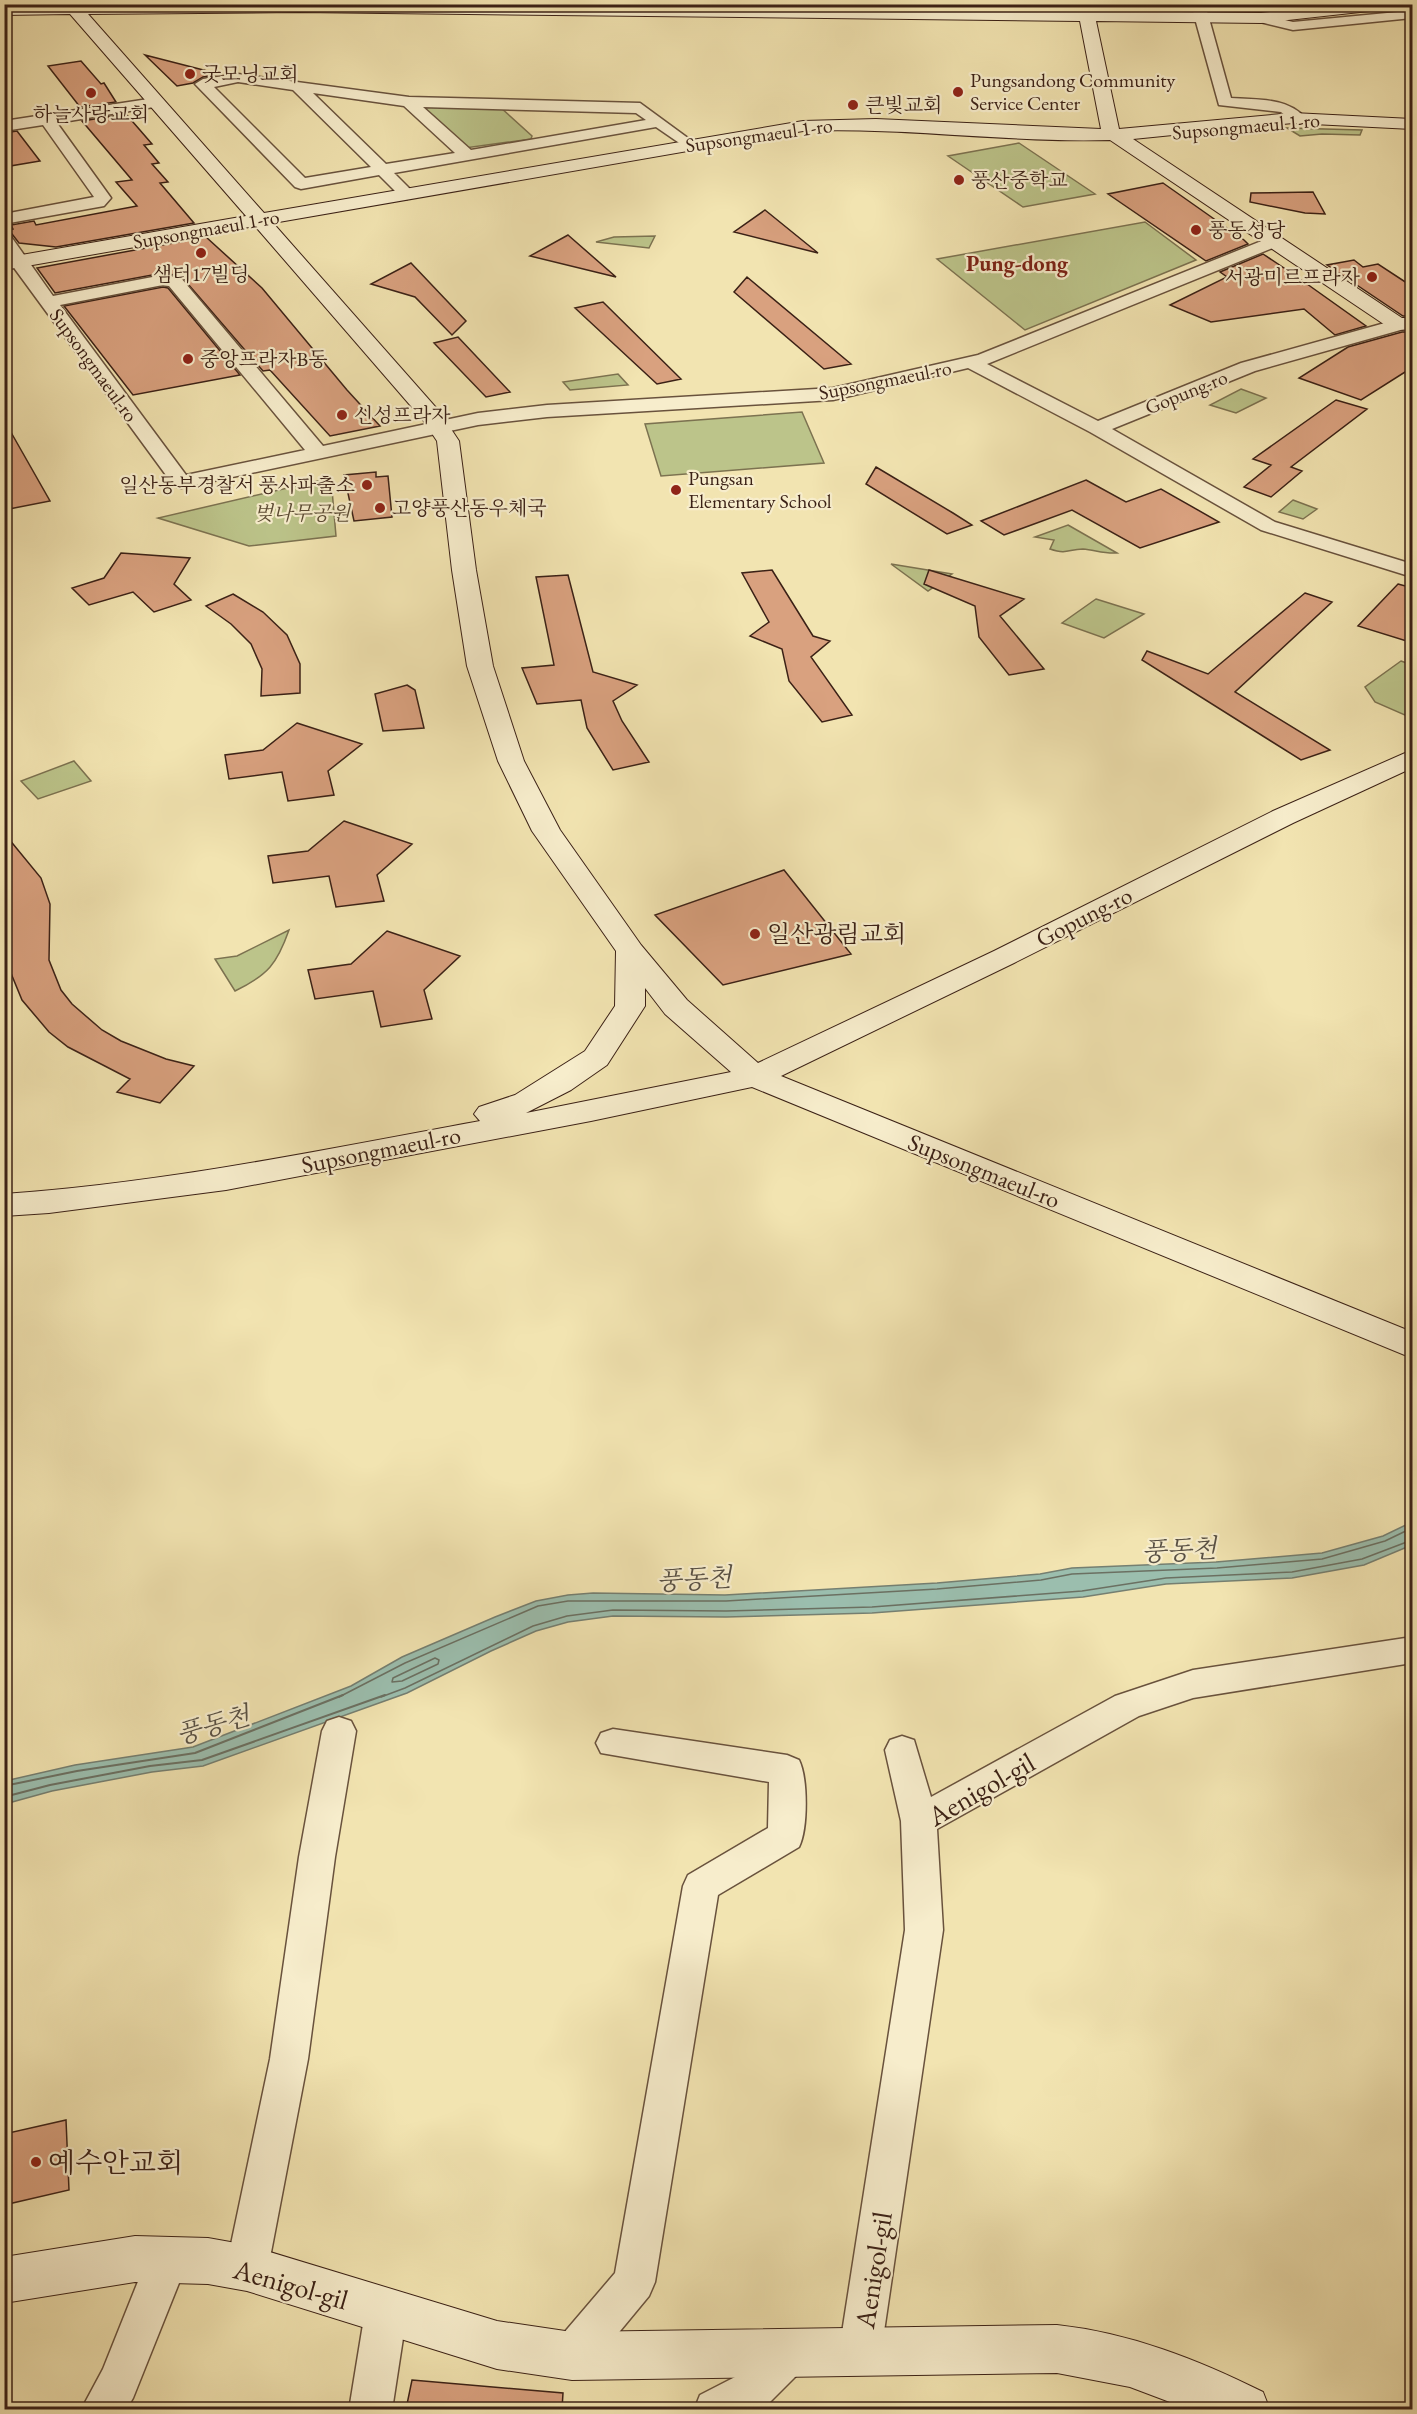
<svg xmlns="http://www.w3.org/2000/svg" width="1417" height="2414" viewBox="0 0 1417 2414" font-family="'EB Garamond','Noto Serif KR',serif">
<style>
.green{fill:#bcc48a;stroke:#7c7250;stroke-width:1.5}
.water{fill:#9bbeae;stroke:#757f71;stroke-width:1.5}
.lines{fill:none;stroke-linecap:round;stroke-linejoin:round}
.shore-far1{stroke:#6b7062;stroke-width:1.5}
.shore{stroke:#6b7062;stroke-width:2}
.building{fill:#d9a17f;stroke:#3b2116;stroke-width:1.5}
.street-casing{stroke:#69523d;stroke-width:3}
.secondary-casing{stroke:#3b2116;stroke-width:2}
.street{fill:#f7edcc;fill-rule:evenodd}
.secondary{fill:#f7edcc;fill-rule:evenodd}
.poi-dot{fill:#8f2418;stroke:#f7edcc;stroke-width:2}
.labels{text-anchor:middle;stroke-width:4.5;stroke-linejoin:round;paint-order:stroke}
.far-poi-label{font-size:20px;fill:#3b2116;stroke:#f7edcc;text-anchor:start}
.far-street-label{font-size:20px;fill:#3b2116;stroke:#f7edcc}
.far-park-label{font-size:20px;font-style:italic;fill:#5b4a33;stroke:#f7edcc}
.far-quarter-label{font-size:22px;font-weight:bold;fill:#7a1f14;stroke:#f7edcc}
.street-label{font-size:24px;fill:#3b2116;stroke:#f7edcc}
.poi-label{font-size:24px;fill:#3b2116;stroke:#f7edcc;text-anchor:start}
.water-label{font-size:26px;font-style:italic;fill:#585044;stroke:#f7edcc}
.near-street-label{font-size:28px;fill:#3b2116;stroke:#f7edcc}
.near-poi-label{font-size:28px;fill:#3b2116;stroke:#f7edcc;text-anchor:start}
</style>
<rect width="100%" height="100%" fill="#f2e4b1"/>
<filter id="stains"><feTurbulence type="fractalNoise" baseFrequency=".00333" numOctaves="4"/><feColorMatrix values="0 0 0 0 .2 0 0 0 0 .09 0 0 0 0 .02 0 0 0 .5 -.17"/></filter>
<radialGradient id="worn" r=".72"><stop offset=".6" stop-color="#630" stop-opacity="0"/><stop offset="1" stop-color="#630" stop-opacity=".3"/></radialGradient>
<!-- green -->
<path class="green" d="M426 104 500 107 532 136 531 139 465 148 420 107Z
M1287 128 1362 130 1360 135 1322 134 1300 136Z
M1019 143 1095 194 1023 207 948 156Z
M1145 222 1196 260 1025 330 937 259Z
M655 236 649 248 596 242 614 237Z
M618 374 628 385 570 390 563 382Z
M1241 389 1266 398 1236 413 1210 405Z
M802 412 824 463 661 476 645 424Z
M331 478 336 536 249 546 158 518Z
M1293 500 1317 509 1303 519 1279 512Z
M1068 525 1117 553C1104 554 1095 550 1083 549 1068 549 1068 555 1050 549L1054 540 1035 537Z
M891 564 952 574 928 591Z
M1096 599 1144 614 1104 638 1062 623Z
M1401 661 1412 665V712L1407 716 1375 702 1365 687Z
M74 761 91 781 38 799 21 781Z
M289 930C277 964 268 975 235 991L215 959 237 956Z"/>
<!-- water -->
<path class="water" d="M1412 1522V1545L1364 1565 1292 1578 1166 1584 1083 1597 872 1613 726 1617 613 1616 568 1622 536 1631 491 1651 407 1693 203 1766 152 1772 52 1791 5 1804V1781L75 1765 193 1747 351 1686 402 1657 495 1617 536 1601 568 1595 593 1593 725 1595 937 1583 1040 1574 1072 1568 1216 1562 1322 1553 1383 1536Z"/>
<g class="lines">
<!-- shore-far1 -->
<path class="shore-far1" d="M435 1658 439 1660 438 1664 402 1681 392 1682 393 1678Z
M339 1697 405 1663 538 1606 568 1601H726L937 1589 1041 1580 1072 1574 1217 1568 1322 1559 1385 1541 1412 1528
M381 1697 405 1688 533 1626 567 1616 613 1610 726 1611 872 1607 1082 1591 1166 1578 1292 1572 1362 1559 1412 1540"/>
<!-- shore -->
<path class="shore" d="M4 1786 77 1771 195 1753 343 1695
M4 1797 50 1785 150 1766 202 1760 385 1695"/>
</g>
<!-- building -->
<path class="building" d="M145 55 219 74 203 77 193 83 177 86Z
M81 61 101 84 104 83 116 102 80 107 48 66Z
M126 114 152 144 144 145 159 163 152 164 168 182 160 183 194 223 56 247 19 243 12 234 4 232 13 229 11 225 34 221 36 225 137 206 116 182 132 180 82 121Z
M17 131 40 161 4 167V133Z
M1163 183 1244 240 1248 244 1206 261 1108 194Z
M1313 192 1325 214 1305 213 1250 202 1251 193Z
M765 210 818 253 734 232Z
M568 235 616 277 530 256Z
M206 237 262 288 347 390 380 426 330 436 270 370 263 371 181 276 163 273 55 293 37 268Z
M1263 254 1293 274 1366 326 1335 335 1304 309 1211 322 1170 305 1227 277 1220 272Z
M1354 260 1363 267 1378 264 1413 287V316H1403L1327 265Z
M411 263 466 321 452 335 415 297 371 284Z
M747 277 851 364 824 369 734 292Z
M163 287 168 288 240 375 133 395 64 306Z
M603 302 681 379 657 384 575 308Z
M1402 332H1413V367L1361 400 1299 378 1348 347Z
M458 337 510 392 486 397 434 343Z
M1336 400 1367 409 1291 467 1302 471 1271 497 1244 487 1271 465 1253 459Z
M4 420 50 501 4 510Z
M876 467 953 513 972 525 947 534 866 484Z
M376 472V477L388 476 392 517 354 521 344 475Z
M1086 480 1126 502 1161 489 1219 522 1140 548 1072 510 1004 535 981 521Z
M121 553 190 558 174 584 191 600 154 612 133 592 89 605 72 588 104 578Z
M772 570 813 636 830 641 811 657 852 715 822 722 789 681 782 649 750 636 769 622 742 573Z
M929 570 1024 599 1000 616 1044 669 1009 675 979 637 975 606 924 584Z
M568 575 593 672 637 685 613 701 622 721 649 762 613 770 587 728 581 700 537 704 522 668 554 665 536 577Z
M1398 584 1413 588V643L1358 626Z
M1305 593 1332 602 1235 692 1330 750 1301 760 1142 660 1147 651 1208 674Z
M233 594 263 612 287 635 300 664V693L261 696 262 669 251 644 231 624 206 606Z
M407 685 415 690 424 728 383 731 375 694Z
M297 723 362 744 328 771 334 795 288 801 282 772 229 779 225 755 263 750Z
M344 821 412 844 377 875 384 901 336 907 329 876 273 883 268 856 308 851Z
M4 833 41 878 50 904 49 960 61 990 72 1004 102 1030 121 1041 166 1059 194 1066 160 1103 117 1092 130 1079 68 1047 49 1032 22 1000 8 966Z
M784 870 851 954 723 985 655 915Z
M387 931 460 956 424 990 432 1019 381 1027 373 991 315 999 308 970 351 964Z
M66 2120 69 2190 4 2205V2134Z
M412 2380 563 2393 562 2409H406Z"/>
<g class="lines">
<defs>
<path id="street" d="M1191 4H1205L1231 98C1255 100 1288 97 1305 118L1302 121H1292L1281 112 1219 105Z
M1408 11 1412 12V18L1293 30 1256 21 1254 18 1261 14 1293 22Z
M238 74 409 97 640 103 696 144 688 149 656 127 394 173 415 194 407 199 401 197 379 175 301 189 295 187 195 84 203 79ZM238 82 293 90 371 167 305 178 214 87ZM313 93 404 106 455 153 386 164ZM423 107 636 113 646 120 471 150Z
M155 98 160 100 163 103 160 106 57 123 111 198 104 206 4 224V214L94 197 43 125 4 131V121Z
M4 234 10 235 53 296 163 275 181 278 323 446 478 413 547 405 833 388 978 355 1274 236 1280 237 1282 241 1280 245 987 364 1098 421 1241 363 1392 321H1404L1407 325 1404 329 1255 371 1112 429 1275 522 1412 564V577L1261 530 1090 432 968 368 833 400 547 417 478 425 181 488 174 486 12 265 4 253ZM163 285 169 286 305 450 186 475 60 305Z
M1412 1637V1663L1193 1698 1139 1716 937 1829 943 1930 881 2352 875 2367 860 2373 845 2367 839 2352 905 1930 901 1821 885 1750 890 1740 902 1736 914 1740 931 1797 1115 1696 1193 1670Z
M339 1717 351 1721 356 1731 335 1857 308 2059 268 2268 262 2282 247 2288 232 2282 226 2268 270 2059 299 1857 322 1731 327 1721Z
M613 1729 787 1755 799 1760C808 1778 808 1829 799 1847L718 1895 655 2282 649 2296 587 2371 572 2377 557 2371 551 2356 557 2341 615 2273 683 1886 688 1875 768 1828 769 1782 601 1753 596 1743 601 1733Z
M168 2238 183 2244 189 2258 133 2398 126 2410H81L103 2369 153 2244Z
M386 2292 401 2298 407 2312 392 2410H349L365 2312 371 2298Z
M789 2332 804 2338 810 2353 804 2368 765 2407 760 2410H694L700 2395 735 2377 774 2338Z"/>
<path id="secondary" d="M511 4 1261 13 1338 4H1395L1387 9 1261 23 1096 21 1119 129 1293 113 1412 119V129L1293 123 1133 139 1402 318H1412V330L1391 329 1110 140C1008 143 906 127 803 131L273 223 439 411 459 441 476 570 493 666 524 761 560 830 641 945 687 1000 758 1063 994 951 1273 811 1412 750V768L1293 823 1014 963 781 1076 1412 1332V1358L752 1087 591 1121 226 1190 49 1213 4 1216V1194C165 1183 322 1150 480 1121L474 1114 479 1107 515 1095 585 1051 615 1006 616 951 532 831 498 761 467 666 452 570 437 441 423 420 255 226 4 270V258L246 216 70 14 4 15V5ZM299 12 1080 21 1101 129 876 119 803 121 264 213 88 14ZM645 988 665 1014 731 1072 526 1113 571 1090 607 1065 645 1006Z
M135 2236 208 2238 247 2245 497 2321 572 2332 1057 2325C1130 2333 1197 2359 1263 2392L1270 2410H1191L1130 2387 1057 2373 572 2380 497 2369 247 2291 208 2284 135 2282 4 2303V2257Z"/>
</defs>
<!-- street casing -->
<use href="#street" class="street-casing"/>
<!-- secondary casing -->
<use href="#secondary" class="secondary-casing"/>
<!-- street -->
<use href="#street" class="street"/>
<!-- secondary -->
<use href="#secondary" class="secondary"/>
</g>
<!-- markers -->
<g class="poi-dot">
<circle cx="190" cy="74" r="6"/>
<circle cx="958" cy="92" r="6"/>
<circle cx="91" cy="93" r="6"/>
<circle cx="853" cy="105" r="6"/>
<circle cx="959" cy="180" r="6"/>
<circle cx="1196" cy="230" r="6"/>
<circle cx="201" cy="253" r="6"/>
<circle cx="1372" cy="277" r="6"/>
<circle cx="188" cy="359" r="6"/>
<circle cx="342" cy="415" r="6"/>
<circle cx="367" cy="485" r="6"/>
<circle cx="676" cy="490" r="6"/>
<circle cx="380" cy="508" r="6"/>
<circle cx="755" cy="934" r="6"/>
<circle cx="36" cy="2162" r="6"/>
</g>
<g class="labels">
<!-- far-poi labels -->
<g class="far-poi-label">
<text x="202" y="81">굿모닝교회</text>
<text x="970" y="87">Pungsandong Community<tspan x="970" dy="23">Service Center</tspan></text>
<text x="865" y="112">큰빛교회</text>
<text x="91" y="121" text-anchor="middle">하늘사랑교회</text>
<text x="971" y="187">풍산중학교</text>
<text x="1208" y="237">풍동성당</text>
<text x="201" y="281" text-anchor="middle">샘터17빌딩</text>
<text x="1360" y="284" text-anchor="end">서광미르프라자</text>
<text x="200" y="366">중앙프라자B동</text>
<text x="354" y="422">신성프라자</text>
<text x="688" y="485">Pungsan<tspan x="688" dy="23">Elementary School</tspan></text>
<text x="355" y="492" text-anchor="end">일산동부경찰서 풍사파출소</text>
<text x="392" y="515">고양풍산동우체국</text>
</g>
<!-- far-street labels -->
<g class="far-street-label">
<text transform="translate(1246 126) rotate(-5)" y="7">Supsongmaeul 1-ro</text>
<text transform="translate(759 135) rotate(-8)" y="7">Supsongmaeul 1-ro</text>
<text transform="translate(206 229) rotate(-10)" y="7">Supsongmaeul 1-ro</text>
<text transform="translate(94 365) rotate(54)" y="7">Supsongmaeul-ro</text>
<text transform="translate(885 380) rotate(-11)" y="7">Supsongmaeul-ro</text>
<text transform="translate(1186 392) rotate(-22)" y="7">Gopung-ro</text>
</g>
<!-- far-park labels -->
<g class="far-park-label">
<text x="302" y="520">벚나무공원</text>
</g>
<!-- far-quarter labels -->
<g class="far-quarter-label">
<text x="1017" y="271">Pung-dong</text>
</g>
<!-- street labels -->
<g class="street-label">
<text transform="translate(1084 917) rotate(-27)" y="8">Gopung-ro</text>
<text transform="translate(381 1150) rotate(-11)" y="8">Supsongmaeul-ro</text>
<text transform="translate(984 1171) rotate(22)" y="8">Supsongmaeul-ro</text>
</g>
<!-- poi labels -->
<g class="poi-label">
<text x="767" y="942">일산광림교회</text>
</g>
<!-- water labels -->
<g class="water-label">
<text transform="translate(1179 1550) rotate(-3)" y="9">풍동천</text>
<text transform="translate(694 1579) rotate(-3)" y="9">풍동천</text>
<text transform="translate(213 1725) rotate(-16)" y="9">풍동천</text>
</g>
<!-- near-street labels -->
<g class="near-street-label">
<text transform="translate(981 1789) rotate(-30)" y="10">Aenigol-gil</text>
<text transform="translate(873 2270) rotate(-81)" y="10">Aenigol-gil</text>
<text transform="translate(291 2284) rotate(16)" y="10">Aenigol-gil</text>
</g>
<!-- near-poi labels -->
<g class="near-poi-label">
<text x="48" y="2172">예수안교회</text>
</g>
</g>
<!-- margin -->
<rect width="1417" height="2414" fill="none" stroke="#f2e4b1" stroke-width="24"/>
<rect x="6" y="6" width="1405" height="2402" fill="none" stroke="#3b2116" stroke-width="3"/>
<rect x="12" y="12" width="1393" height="2390" fill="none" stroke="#3b2116" stroke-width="1.5"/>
<rect width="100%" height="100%" filter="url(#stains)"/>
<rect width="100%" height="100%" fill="url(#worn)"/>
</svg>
